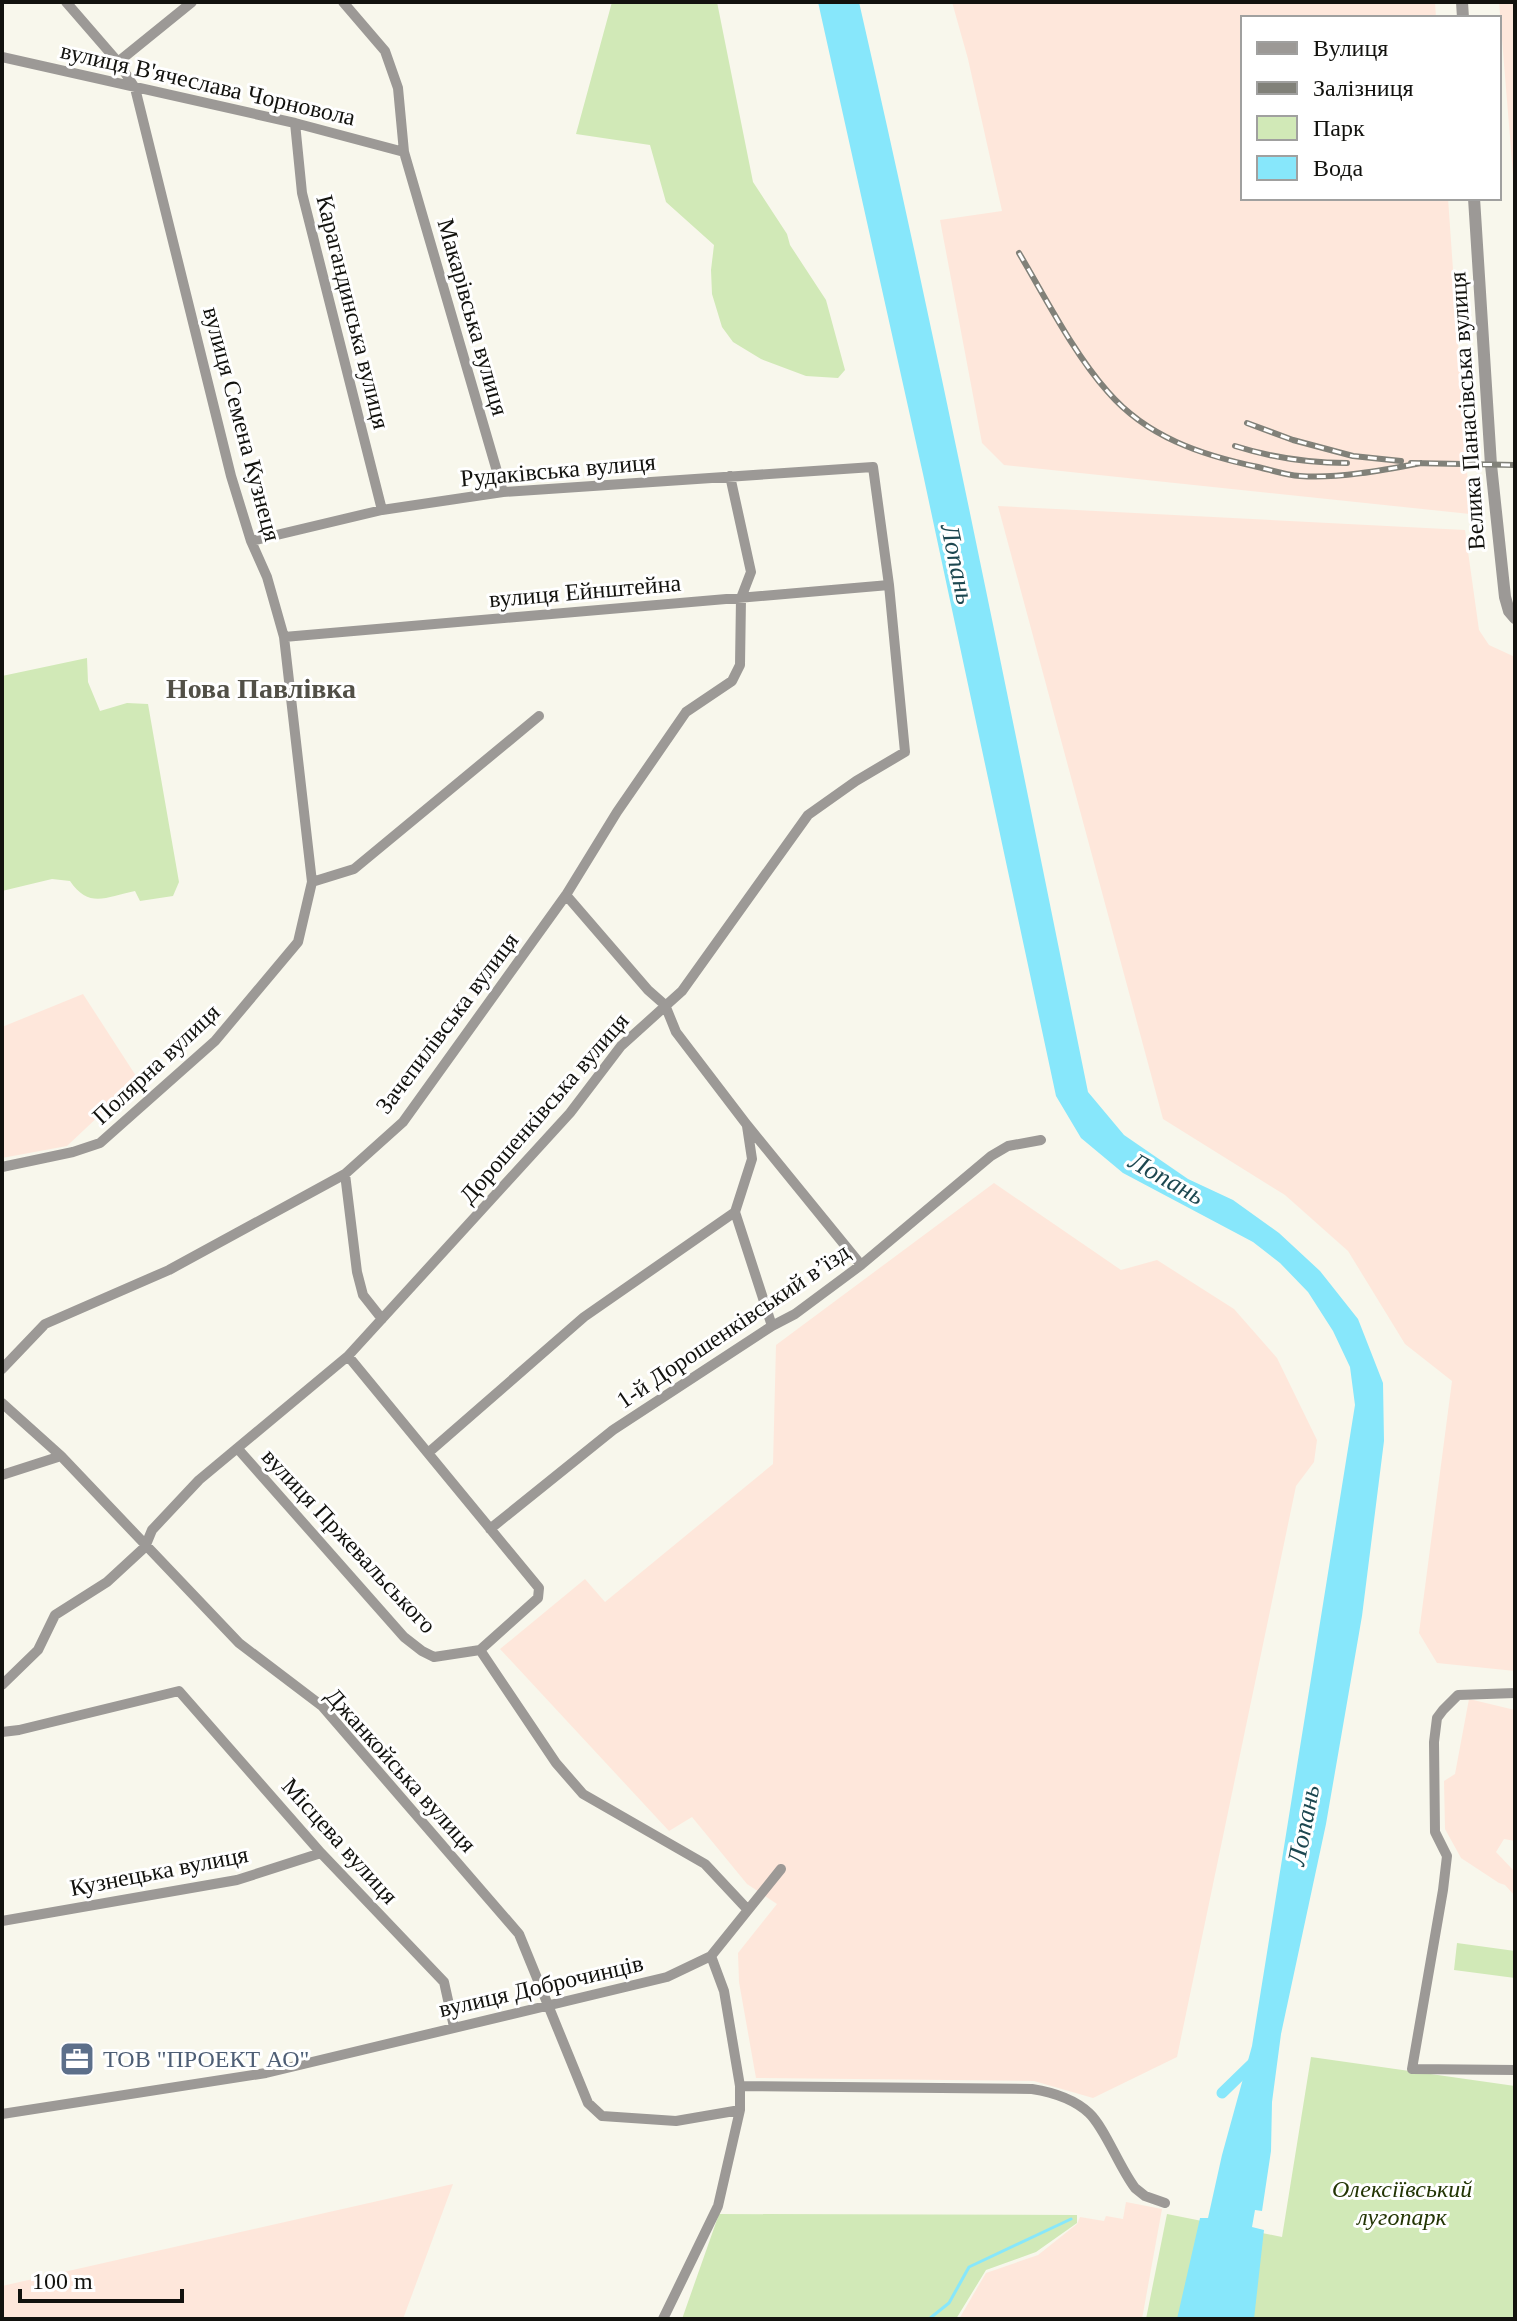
<svg xmlns="http://www.w3.org/2000/svg" width="1517" height="2321" viewBox="0 0 1517 2321" font-family="Georgia,serif">
<style>
.industrial{fill:#fee7db}
.green{fill:#d1e9b7}
.water{fill:#87e7fb}
.lines{fill:none;stroke-linecap:round;stroke-linejoin:round}
.stream{stroke:#87e7fb;stroke-width:3}
.canal{stroke:#87e7fb;stroke-width:11}
.minor{stroke:#9c9996;stroke-width:10}
.tertiary{stroke:#9c9996;stroke-width:12}
.rail-casing{stroke:#818179;stroke-width:6}
.rail{stroke:#fff;stroke-width:3;stroke-dasharray:9;stroke-linecap:butt}
.labels{text-anchor:middle;stroke-width:6;stroke-linejoin:round;paint-order:stroke}
.street-label{font-size:24px;fill:#12120e;stroke:#fff}
.service-label{font-size:24px;fill:#4e5e75;stroke:#fff;text-anchor:start}
.park-label{font-size:24px;font-style:italic;fill:#233504;stroke:#fff}
.water-label{font-size:26px;font-style:italic;fill:#1c4750;stroke:#fff}
.quarter-label{font-size:28px;font-weight:bold;fill:#525047;stroke:#fff}
</style>
<rect width="100%" height="100%" fill="#f8f7ec"/>
<!-- industrial -->
<path class="industrial" d="M952 2H1435L1436 18H1243V198H1448L1470 514 1004 465 982 443 940 220 1002 211 968 59Z
M1499 2H1515V201L1512 162Z
M998 506 1465 530 1479 630 1489 645 1515 657V1671L1437 1663 1419 1633 1452 1381 1405 1344 1348 1251 1285 1195 1163 1119Z
M83 994 138 1079 67 1146 2 1158V1027Z
M994 1183 1121 1270 1157 1260 1234 1309 1277 1358 1317 1440 1314 1462 1296 1486 1177 2057 1093 2098 1034 2081 756 2078 739 1982 738 1953 777 1904 747 1884 692 1817 669 1831 500 1649 585 1579 605 1602 773 1464 776 1345Z
M1469 1699 1515 1710V1841L1504 1839 1496 1852 1515 1872V1896L1505 1885 1499 1883 1461 1858 1445 1829 1444 1781 1455 1774Z
M453 2184 403 2319H2V2286Z
M1126 2202 1162 2209 1142 2319H959L986 2273 1038 2255 1077 2224 1080 2217 1104 2221 1106 2216 1123 2219Z"/>
<!-- green -->
<path class="green" d="M612 2H717L753 182 787 234 790 245 826 300 845 370 838 378 806 376 761 359 733 342 722 327 712 294 711 270 714 245 666 202 650 145 576 134Z
M87 658 88 682 100 711 127 703 148 704 179 882 173 896 140 901 135 891C106 897 89 909 70 881L52 879 2 891V676Z
M1457 1943 1515 1951V1978L1454 1970Z
M1311 2057 1515 2086V2319H1146L1167 2214 1282 2237Z
M719 2214 1077 2215V2223L1036 2252 986 2270 956 2319H682Z"/>
<!-- water -->
<path class="water" d="M818 2H859C942 364 1014 728 1088 1092L1124 1135 1188 1179 1233 1200 1279 1233 1320 1271 1358 1319 1383 1383 1384 1441 1362 1616 1326 1824 1281 2034 1272 2102 1271 2151 1262 2211 1255 2210 1252 2227 1264 2230 1254 2319H1177L1200 2218H1208L1222 2155 1252 2046 1355 1405 1350 1367 1333 1331 1308 1292 1280 1263 1253 1242 1123 1173 1081 1138 1056 1096 923 474Z"/>
<g class="lines">
<!-- stream -->
<path class="stream" d="M929 2319 949 2303 969 2267 1071 2219"/>
<!-- canal -->
<path class="canal" d="M1222 2093 1256 2060"/>
<!-- minor -->
<path class="minor" d="M343 2 385 51 398 88 404 152 503 492
M2 57 295 123 404 152
M118 62 192 2
M295 123 302 193 382 510
M284 637 889 585
M312 882 354 869 539 716
M566 895 648 990 665 1005 676 1032 747 1125 861 1265
M747 1126 752 1159 735 1212 772 1326
M2 1167 73 1152 100 1143 215 1041 298 942 312 882 284 637 267 577 251 541 231 476 135 88 118 62 66 2
M345 1174 357 1272 363 1295 382 1319
M348 1356 539 1588 538 1598 480 1650
M2 1369 45 1324 169 1270 345 1174 403 1122 566 895 617 812 686 712 732 681 740 665 741 598 751 572 730 476
M2 1403 61 1456 239 1643 322 1706 519 1934 588 2103 602 2116 676 2121 740 2110
M238 1449 404 1637 422 1651 434 1657 480 1650
M428 1453 584 1317 735 1212
M2 1475 61 1456
M490 1529 613 1430 772 1326 795 1314 861 1265 991 1156 1008 1146 1041 1140
M480 1650 556 1763 583 1794 705 1864 748 1910
M2 1685 38 1650 55 1615 107 1582 145 1547 152 1530 199 1480 348 1356 570 1113 621 1046 682 991 808 815 856 781 905 752 889 585 873 467 503 492 382 510 251 541
M1515 1693 1458 1695 1443 1710 1437 1718 1434 1742 1435 1832 1447 1856 1443 1890 1412 2069 1515 2070
M2 1732 19 1730 179 1691 321 1853 444 1982 454 2027
M2 1921 237 1880 321 1853
M740 2086 1032 2089C1051 2092 1074 2099 1089 2113 1105 2128 1119 2167 1135 2188L1145 2196 1165 2203
M2 2114 266 2073 667 1977 711 1956 781 1869
M663 2319 718 2206 740 2110V2086L724 1991 711 1956"/>
<!-- tertiary -->
<path class="tertiary" d="M1462 2 1463 18
M1474 198 1491 465 1505 597 1509 611 1515 618"/>
<defs>
<path id="rail" d="M1019 253C1045 297 1074 354 1108 392 1147 437 1201 455 1258 467 1271 470 1286 475 1300 476 1337 479 1384 470 1421 463
M1247 423 1293 440 1353 456 1401 461
M1235 446C1273 458 1308 463 1347 463
M1411 463 1515 465"/>
</defs>
<!-- rail casing -->
<use href="#rail" class="rail-casing"/>
<!-- rail -->
<use href="#rail" class="rail"/>
</g>
<!-- icons -->
<defs>
<symbol id="office-square" viewBox="-11 -11 22 22"><rect x="-9" y="-9" width="18" height="18" rx="4" fill="#5c6f8a" stroke="#fff"/><path d="M-6-3h4V-5.5h4V-3h4V5H-6ZM-1-4.5V-3h2v-1.5ZM-6 0V1H6V0Z" fill="#fff"/></symbol>
</defs>
<g fill-rule="evenodd">
<use href="#office-square" x="57" y="2039" width="40" height="40"/>
</g>
<g class="labels">
<!-- street labels -->
<g class="street-label">
<text transform="translate(208 84) rotate(13)" y="8">вулиця В'ячеслава Чорновола</text>
<text transform="translate(353 312) rotate(76)" y="8">Карагандинська вулиця</text>
<text transform="translate(473 317) rotate(74)" y="8">Макарівська вулиця</text>
<text transform="translate(1467 411) rotate(-94)" y="8">Велика Панасівська вулиця</text>
<text transform="translate(242 424) rotate(75)" y="8">вулиця Семена Кузнеця</text>
<text transform="translate(558 470) rotate(-5)" y="8">Рудаківська вулиця</text>
<text transform="translate(585 591) rotate(-5)" y="8">вулиця Ейнштейна</text>
<text transform="translate(447 1023) rotate(-53)" y="8">Зачепилівська вулиця</text>
<text transform="translate(156 1064) rotate(-43)" y="8">Полярна вулиця</text>
<text transform="translate(544 1108) rotate(-49)" y="8">Дорошенківська вулиця</text>
<text transform="translate(733 1326) rotate(-34)" y="8">1-й Дорошенківський в’їзд</text>
<text transform="translate(349 1541) rotate(47)" y="8">вулиця Пржевальського</text>
<text transform="translate(401 1770) rotate(48)" y="8">Джанкойська вулиця</text>
<text transform="translate(340 1841) rotate(48)" y="8">Місцева вулиця</text>
<text transform="translate(159 1871) rotate(-11)" y="8">Кузнецька вулиця</text>
<text transform="translate(541 1986) rotate(-13)" y="8">вулиця Доброчинців</text>
</g>
<!-- service labels -->
<g class="service-label">
<text x="103" y="2067">ТОВ "ПРОЕКТ АО"</text>
</g>
<!-- park labels -->
<g class="park-label">
<text x="1402" y="2197">Олексіївський<tspan x="1402" dy="28">лугопарк</tspan></text>
</g>
<!-- water labels -->
<g class="water-label">
<text transform="translate(958 564) rotate(78)" y="9">Лопань</text>
<text transform="translate(1167 1178) rotate(29)" y="9">Лопань</text>
<text transform="translate(1303 1825) rotate(-79)" y="9">Лопань</text>
</g>
<!-- quarter labels -->
<g class="quarter-label">
<text x="261" y="698">Нова Павлівка</text>
</g>
</g>
<!-- border -->
<rect width="1517" height="2321" fill="none" stroke="#12120e" stroke-width="8"/>
<!-- legend -->
<rect x="1241" y="16" width="260" height="184" fill="#ffffff" stroke="#a0a09f" stroke-width="2"/>
<rect x="1257" y="42" width="40" height="12" fill="#9c9996" stroke="#a0a09f" stroke-width="2"/>
<text x="1313" y="56" font-size="24" fill="#12120e">Вулиця</text>
<rect x="1257" y="82" width="40" height="12" fill="#818179" stroke="#a0a09f" stroke-width="2"/>
<text x="1313" y="96" font-size="24" fill="#12120e">Залізниця</text>
<rect x="1257" y="116" width="40" height="24" fill="#d1e9b7" stroke="#a0a09f" stroke-width="2"/>
<text x="1313" y="136" font-size="24" fill="#12120e">Парк</text>
<rect x="1257" y="156" width="40" height="24" fill="#87e7fb" stroke="#a0a09f" stroke-width="2"/>
<text x="1313" y="176" font-size="24" fill="#12120e">Вода</text>
<!-- scale -->
<path d="M20 2289v12h162v-12" fill="none" stroke="#12120e" stroke-width="4"/>
<text x="32" y="2289" font-size="24" fill="#12120e" stroke="#ffffff" stroke-width="6" paint-order="stroke">100 m</text>
</svg>
